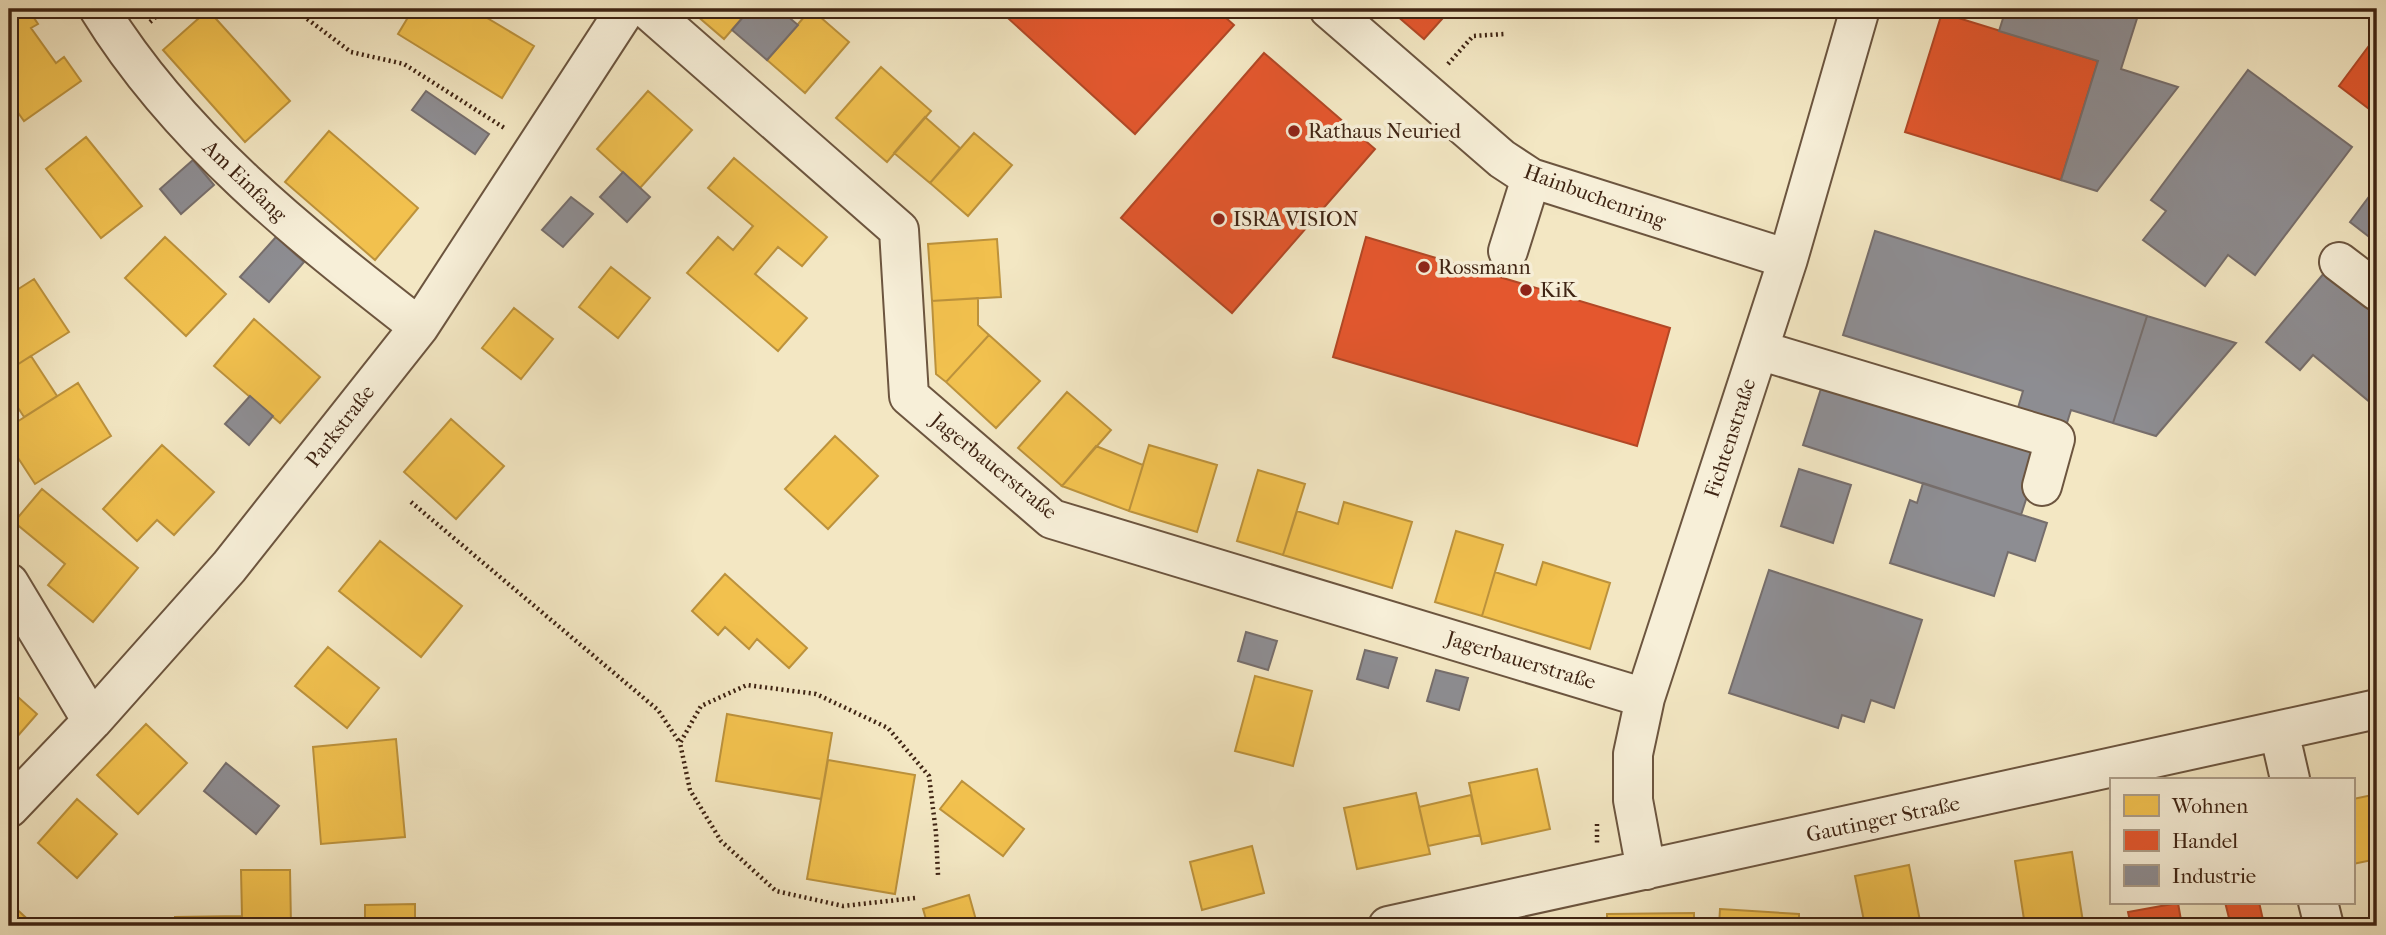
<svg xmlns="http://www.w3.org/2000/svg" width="2386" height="935" viewBox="0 0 2386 935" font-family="'IM FELL French Canon',serif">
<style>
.homes{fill:#f2c14e;stroke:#bc923c;stroke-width:2}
.shops{fill:#e4572e;stroke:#b24826;stroke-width:2}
.industry{fill:#8d8d92;stroke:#766e6c;stroke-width:2}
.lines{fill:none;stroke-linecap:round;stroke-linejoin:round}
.minor-casing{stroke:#6c553f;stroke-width:42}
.path{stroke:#3f2413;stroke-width:4.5;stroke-dasharray:2 3.5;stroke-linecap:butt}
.minor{stroke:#f7efd8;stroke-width:38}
.poi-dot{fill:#8f2418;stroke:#f7efd8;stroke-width:2.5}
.labels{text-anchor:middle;stroke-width:7;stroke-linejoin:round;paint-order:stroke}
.poi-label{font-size:21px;fill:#3f2413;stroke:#f7efd8;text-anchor:start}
.street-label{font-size:21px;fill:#3f2413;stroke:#f7efd8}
</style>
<rect width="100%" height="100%" fill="#f3e7c3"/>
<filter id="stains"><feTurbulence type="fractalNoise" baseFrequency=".00286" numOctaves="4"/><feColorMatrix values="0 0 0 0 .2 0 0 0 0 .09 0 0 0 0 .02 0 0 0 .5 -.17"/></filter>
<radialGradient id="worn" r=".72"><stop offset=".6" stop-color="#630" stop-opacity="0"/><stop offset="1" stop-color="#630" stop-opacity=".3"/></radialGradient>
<!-- homes -->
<path class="homes" d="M9 9H28L38 24 31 28 56 63 64 57 81 81 24 121 9 100Z
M413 9H472L534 46 502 98 398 34Z
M689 9H750L724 39Z
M811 9 849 42 805 93 767 60Z
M208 10 290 101 245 142 163 50Z
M881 67 931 111 887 162 836 118Z
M648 91 692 130 640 188 597 149Z
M925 117 960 148 930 183 894 153Z
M329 131 418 208 375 260 285 182Z
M974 133 1012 165 968 216 930 183Z
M86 137 142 206 101 238 46 169Z
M734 158 827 237 802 266 778 247 755 274 807 318 778 351 687 273 718 237 733 250 753 226 708 188Z
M165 237 226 294 186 336 125 278Z
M997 239 1001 297 932 301 928 244Z
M611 267 650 298 618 338 579 307Z
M34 279 69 332 9 370V295Z
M978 298V325L989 335 946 382 936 374 932 301Z
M514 308 553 339 521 379 482 348Z
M254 319 320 377 280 423 214 366Z
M989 335 1040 381 996 428 946 382Z
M31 356 57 396 24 417 9 394V370Z
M78 383 111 436 35 484 9 444V427Z
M1067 392 1111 430 1062 486 1018 448Z
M451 419 504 466 456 519 404 472Z
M835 436 878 476 828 529 785 489Z
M162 445 214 492 174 535 157 520 137 541 103 509Z
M1149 445 1217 465 1197 532 1129 511Z
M1096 446 1143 465 1129 511 1062 486Z
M1258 470 1305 484 1283 555 1237 541Z
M42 489 138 568 93 622 48 585 65 564 14 522Z
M1344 502 1412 522 1392 588 1283 555 1297 511 1338 524Z
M1456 531 1503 545 1482 616 1435 602Z
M380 541 462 606 421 657 339 591Z
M1543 562 1610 583 1590 649 1482 616 1495 572 1536 585Z
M725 574 807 648 789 668 757 639 749 649 725 627 718 635 692 611Z
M328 647 379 688 347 728 295 686Z
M1255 676 1312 691 1293 766 1235 751Z
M9 689 37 714 9 746Z
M727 714 832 733 821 799 716 781Z
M146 724 187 763 138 814 97 775Z
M396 739 405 837 321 844 313 747Z
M828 760 915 775 895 894 807 879Z
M1537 769 1550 829 1482 844 1469 783Z
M962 781 1024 829 1003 856 940 809Z
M1416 793 1430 854 1357 869 1344 808Z
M2377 794V859L2353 864V799Z
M1471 795 1480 835 1428 846 1419 807Z
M77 799 117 834 77 878 38 843Z
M1252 846 1264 893 1202 910 1190 862Z
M2072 852 2083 922 2053 926H2025L2015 861Z
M1909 865 1921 926H1865L1855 876Z
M241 870H290L291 926H175V917L242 916Z
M969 895 976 920 956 926H928L923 909Z
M10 903 35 926H9Z
M415 904V926H365V905Z
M1720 909 1799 914V926H1719Z
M1694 913V926H1607V914Z"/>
<!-- shops -->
<path class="shops" d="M998 9H1216L1234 25 1135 134Z
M1389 9H1451L1424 39Z
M1942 13 2098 61 2061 180 1905 132Z
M2377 35V115L2339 86Z
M1264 53 1375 149 1232 313 1121 218Z
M1366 237 1670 328 1637 446 1333 357Z
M2225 902H2259L2263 920 2231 926Z
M2178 903 2182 926H2131L2128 912Z"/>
<!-- industry -->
<path class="industry" d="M750 9H779L798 25 767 60 732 30Z
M2006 9H2140L2121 69 2178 87 2097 191 2061 180 2098 61 1999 31Z
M2248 70 2352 147 2255 275 2228 255 2205 286 2143 240 2166 211 2151 200Z
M426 91 489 134 475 154 412 110Z
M193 160 214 185 181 214 160 189Z
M623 172 650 197 627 222 600 197Z
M2377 186V243L2350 222Z
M571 197 593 214 563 247 542 230Z
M1875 231 2147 316 2113 423 2071 410 2066 426 2017 411 2023 391 1843 335Z
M276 237 304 262 269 302 240 277Z
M2325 272 2377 315V408L2313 355 2300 370 2266 342Z
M2147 316 2236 343 2156 436 2113 423Z
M1825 376 2043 447 2021 515 1803 445Z
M250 396 273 416 249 445 225 424Z
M1799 469 1851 485 1833 543 1781 526Z
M1923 483 2047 523 2035 561 2008 552 1994 596 1890 563 1910 500 1917 503Z
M1769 570 1922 620 1894 708 1871 700 1864 722 1842 715 1838 728 1729 693Z
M1246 632 1277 641 1268 670 1238 661Z
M1365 650 1397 658 1388 688 1357 679Z
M1436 670 1468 678 1459 710 1427 701Z
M226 763 279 806 256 834 204 791Z"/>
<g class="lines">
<defs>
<path id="minor" d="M99 9C179 139 300 234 419 327
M647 9 899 230 909 396 1052 519 1645 698
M1329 9 1502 159 1531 178 1788 259
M1508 251 1531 178
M2339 262 2377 291
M1759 350 2055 439 2042 486
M9 583 92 721
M2279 731 2290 779
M9 808 92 721 229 567 419 327 626 9
M1646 870 1633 800V754L1645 698 1788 259 1860 9
M2318 902 2324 926
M1388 926 2377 709"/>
</defs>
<!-- minor casing -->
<use href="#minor" class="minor-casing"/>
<!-- path -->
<path class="path" d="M294 9 351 52 404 64 506 129
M150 22 165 9
M1448 64 1473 36 1504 34
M411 502 658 710 680 743
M1597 824V843
M915 898 843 906 776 891 721 841 690 790 680 743 701 706 747 685 816 694 888 728 929 776 936 833 938 875"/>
<!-- minor -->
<use href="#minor" class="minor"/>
</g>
<!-- markers -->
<g class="poi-dot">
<circle cx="1294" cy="131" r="7"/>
<circle cx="1219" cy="219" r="7"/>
<circle cx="1424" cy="267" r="7"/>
<circle cx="1526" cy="290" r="7"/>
</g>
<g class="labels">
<!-- poi labels -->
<g class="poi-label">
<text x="1308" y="138">Rathaus Neuried</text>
<text x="1233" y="226">ISRA VISION</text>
<text x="1438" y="274">Rossmann</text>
<text x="1540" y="297">KiK</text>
</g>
<!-- street labels -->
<g class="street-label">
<text transform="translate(245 181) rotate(44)" y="7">Am Einfang</text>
<text transform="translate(1595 196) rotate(20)" y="7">Hainbuchenring</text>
<text transform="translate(340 426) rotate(-52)" y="7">Parkstraße</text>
<text transform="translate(1730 438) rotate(-72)" y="7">Fichtenstraße</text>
<text transform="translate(994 466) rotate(39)" y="7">Jagerbauerstraße</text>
<text transform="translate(1521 660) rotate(17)" y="7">Jagerbauerstraße</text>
<text transform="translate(1883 819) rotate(-12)" y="7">Gautinger Straße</text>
</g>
</g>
<!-- margin -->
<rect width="2386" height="935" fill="none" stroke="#f3e7c3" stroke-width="35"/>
<rect x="10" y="10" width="2365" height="914" fill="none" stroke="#3f2413" stroke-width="3.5"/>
<rect x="18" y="18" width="2351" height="900" fill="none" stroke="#3f2413" stroke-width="2"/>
<!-- legend -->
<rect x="2110" y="778" width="245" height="126" fill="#f7efd8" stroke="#ad9e89" stroke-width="2"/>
<rect x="2124" y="795" width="35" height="21" fill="#f2c14e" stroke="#ad9e89" stroke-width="2"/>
<text x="2172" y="813" font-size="21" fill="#3f2413">Wohnen</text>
<rect x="2124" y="830" width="35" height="21" fill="#e4572e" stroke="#ad9e89" stroke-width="2"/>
<text x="2172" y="848" font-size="21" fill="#3f2413">Handel</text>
<rect x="2124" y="865" width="35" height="21" fill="#8d8d92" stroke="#ad9e89" stroke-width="2"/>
<text x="2172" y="883" font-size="21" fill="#3f2413">Industrie</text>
<rect width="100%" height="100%" filter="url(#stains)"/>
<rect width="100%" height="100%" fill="url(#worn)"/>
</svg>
